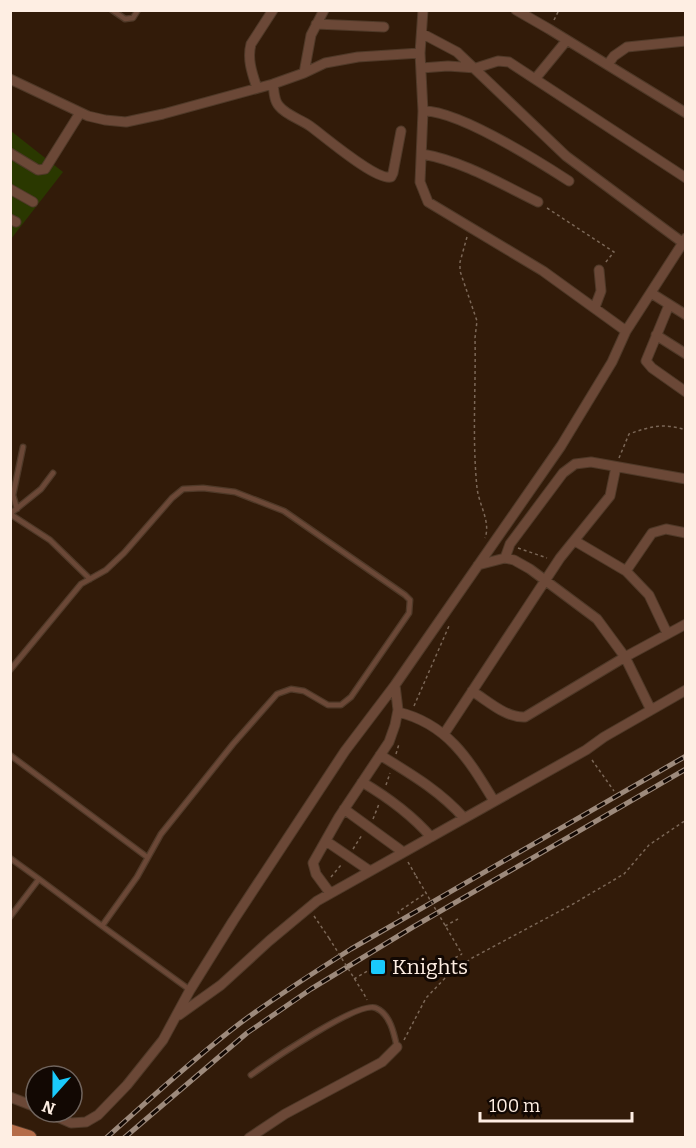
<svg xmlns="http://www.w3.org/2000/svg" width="696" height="1148" viewBox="0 0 696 1148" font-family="Bitter,serif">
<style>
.green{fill:#2a3800}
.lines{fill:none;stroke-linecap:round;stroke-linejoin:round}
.service-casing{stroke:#4f3928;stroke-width:7}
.minor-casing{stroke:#4f3928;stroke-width:11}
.primary-casing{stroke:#4f3928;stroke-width:17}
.path{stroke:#7b6757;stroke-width:1.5;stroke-dasharray:3 3;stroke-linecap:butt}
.service{stroke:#6b4837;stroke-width:4.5}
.minor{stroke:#6b4837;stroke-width:9}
.primary{stroke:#b46c49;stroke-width:15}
.rail-casing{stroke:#9d8a7c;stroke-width:5}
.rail{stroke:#120803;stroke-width:3;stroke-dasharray:9;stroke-linecap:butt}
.path-bridge{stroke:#7b6757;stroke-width:1.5;stroke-dasharray:3 3;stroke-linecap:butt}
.poi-dot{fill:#1acafc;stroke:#120803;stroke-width:2}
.labels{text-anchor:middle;stroke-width:6;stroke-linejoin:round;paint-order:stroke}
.poi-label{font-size:21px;fill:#feeee3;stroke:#120803;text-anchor:start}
</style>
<rect width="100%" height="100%" fill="#321b09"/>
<!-- green -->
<path class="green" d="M11 131 63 172 11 239Z"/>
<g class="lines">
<defs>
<path id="service" d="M112 10 125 19 133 18 138 10
M53 473 41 489 10 514 50 540 90 579
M17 509 13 495 23 447
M10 670 81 584 106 570 124 553 172 498 183 489 203 488 235 492 284 511 405 595 410 600 409 613 351 697 341 705H328L304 691 291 689 277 694 233 744 161 834 137 877 102 926 39 879
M10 755 147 857
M10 858 39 879 10 917
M102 926 190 990
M251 1075C269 1062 359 1000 376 1008 390 1014 394 1033 397 1047"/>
<path id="minor" d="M423 10 420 53 423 111 420 182 428 202 543 271 626 331
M516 10 549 29 686 113
M316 24 384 27
M423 34 457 52 566 156 686 245
M608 64 614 56 627 47 686 41
M421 68 448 66 476 68 498 61 509 62 686 178
M304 73 311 35 324 10
M10 79 88 116 105 120 126 122 163 114 273 84 304 73 325 63 358 57 420 53
M535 79 567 40
M273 84C274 91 274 101 279 106 286 115 300 119 310 126 324 136 376 181 391 177L393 173 401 131
M257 88C252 73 247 59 251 44L273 10
M423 111C458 110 538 161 569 181
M10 153 38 170 45 169 80 113
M422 154C463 161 501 184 538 202
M10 189 33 202
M10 219 16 222
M651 293 686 315
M669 305 646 361 652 368 686 392
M595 307 601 291 599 270
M656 335 686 354
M575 541 626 571
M505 558 510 544 563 473 575 464 591 462 686 479
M667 633 649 595 626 571 652 533 666 529 686 533
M472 691C488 701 506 718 525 717L625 657 597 619 530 569 514 560 505 558 478 565
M651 710 625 657 686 624
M398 712C448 724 469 760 494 801
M444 734 560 558 610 496 616 467
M380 755C411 774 440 791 464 818
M362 782C389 798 411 814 431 837
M344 809 403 852
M326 841 370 871
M330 893 316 874 313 863 339 817 389 742 395 725 398 710 395 685
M179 1015 221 985 269 941 317 901 586 750 604 737 686 690
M10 1097 36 1107
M46 1112 71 1123 86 1122 98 1115 127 1085 163 1040 190 990 233 921 345 751 395 685 561 446 612 362 626 331 686 238
M249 1138 285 1114 382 1062 397 1047"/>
<path id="primary" d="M10 1132 29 1138"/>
</defs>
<!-- service casing -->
<use href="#service" class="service-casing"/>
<!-- minor casing -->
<use href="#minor" class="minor-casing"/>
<!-- primary casing -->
<use href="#primary" class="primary-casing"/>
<!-- path -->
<path class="path" d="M554 20 559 10
M547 208 614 252 605 263
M467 237 460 262V271L477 321 475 338C476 388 472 438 477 488 479 505 491 522 485 538
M619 458 629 434C651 426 663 423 686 430
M518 548 547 558
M414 706 449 626
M396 754 399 744
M592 760 614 791
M386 785 390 773
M373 819 379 804
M353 849 362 835
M408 862 416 876
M331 877 341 865
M399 914 398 912 426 893
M314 916 329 938
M445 926 458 919
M456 968 453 959 462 954
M354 979 371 969
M364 994 367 1000
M404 1040 426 998 448 975 472 958 573 904 624 874 649 845 686 820"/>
<!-- service -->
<use href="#service" class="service"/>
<!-- minor -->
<use href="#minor" class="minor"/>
<!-- primary -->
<use href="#primary" class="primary"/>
<defs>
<path id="rail" d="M106 1138C150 1099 193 1059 239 1024 275 997 313 973 351 949L686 756
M124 1138 247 1033 311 989 413 927 686 769"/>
</defs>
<!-- rail casing -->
<use href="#rail" class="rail-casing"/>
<!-- rail -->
<use href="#rail" class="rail"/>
<!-- path-bridge -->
<path class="path-bridge" d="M416 876 462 954
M329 938 364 994"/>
</g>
<!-- markers -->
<rect class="poi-dot" x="370" y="959" width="16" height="16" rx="3"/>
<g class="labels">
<!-- poi labels -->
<g class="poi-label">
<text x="392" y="974">Knights</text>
</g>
</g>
<!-- border -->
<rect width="696" height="1148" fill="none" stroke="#feeee3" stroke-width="24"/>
<!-- north arrow -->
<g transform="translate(54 1094) rotate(201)"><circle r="28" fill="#120803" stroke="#70645d" stroke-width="1.5"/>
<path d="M0-4.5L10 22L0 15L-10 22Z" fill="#1acafc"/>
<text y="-9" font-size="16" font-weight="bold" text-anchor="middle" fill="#feeee3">N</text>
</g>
<!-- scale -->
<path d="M480 1112v9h152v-9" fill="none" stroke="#feeee3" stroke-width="3"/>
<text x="489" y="1112" font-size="18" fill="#feeee3" stroke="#120803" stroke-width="4.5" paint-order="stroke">100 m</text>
</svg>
